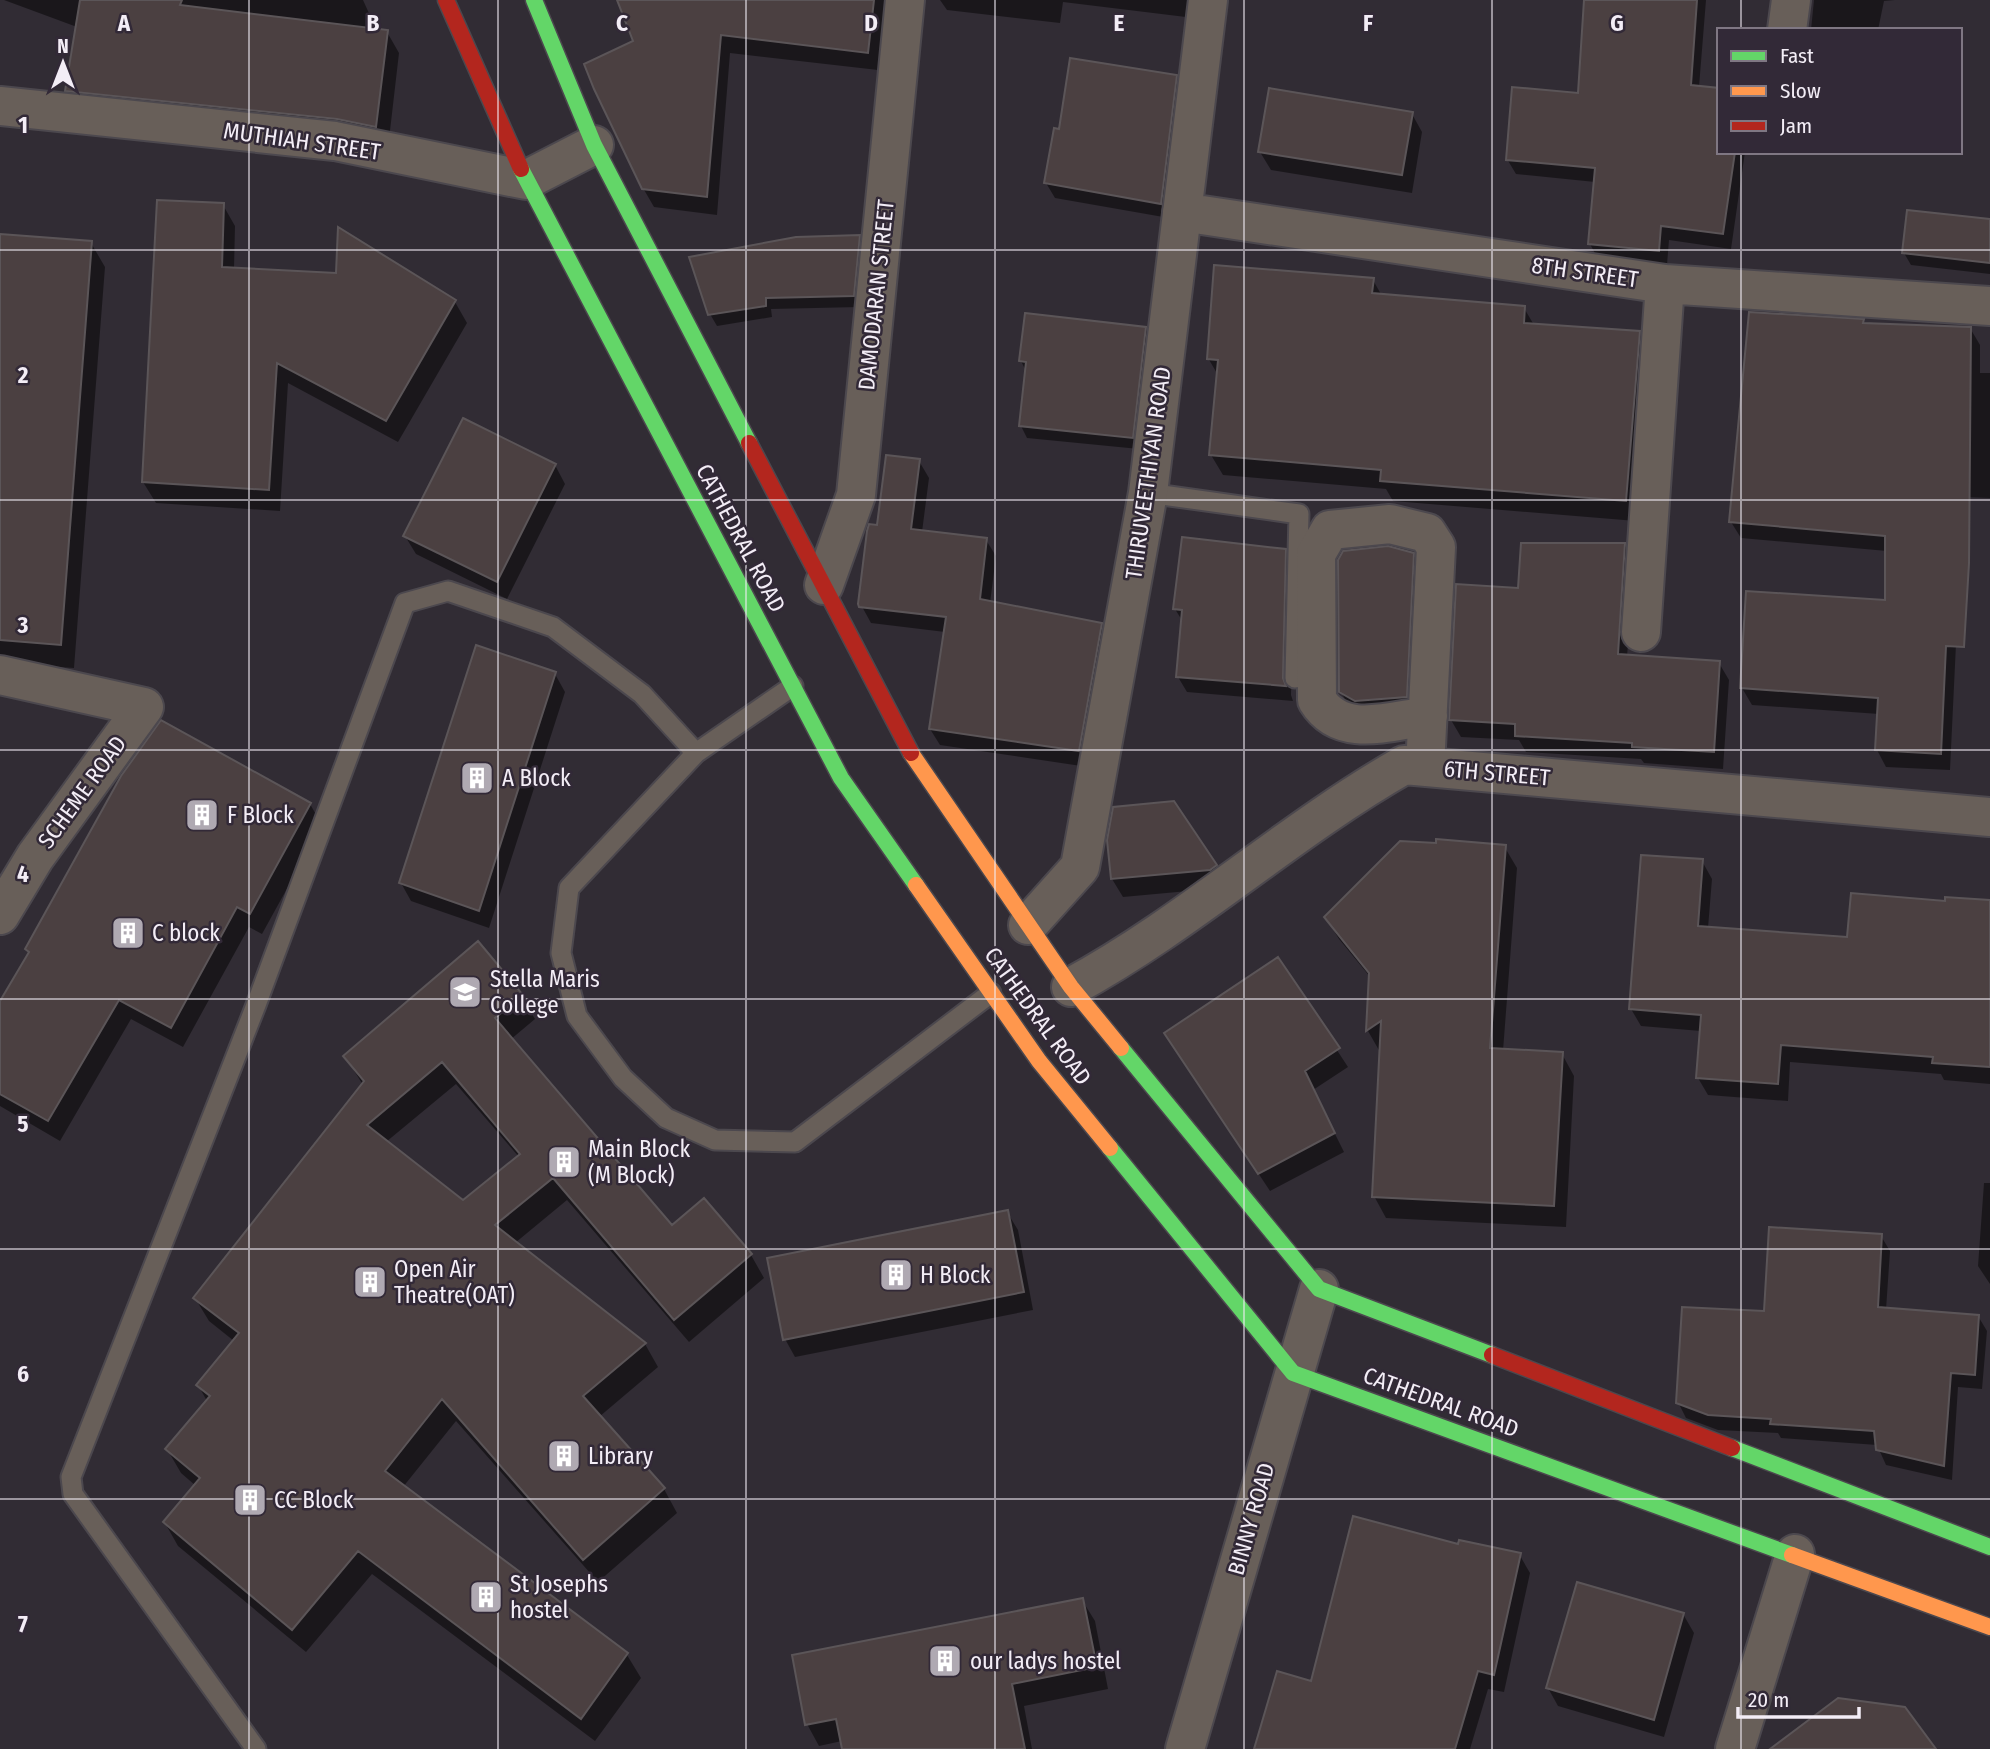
<svg xmlns="http://www.w3.org/2000/svg" width="1990" height="1749" viewBox="0 0 1990 1749" font-family="'Fira Sans Condensed',sans-serif">
<style>
.shadow{fill:#0007;fill-rule:evenodd}
.building{fill:#4b4041;stroke:#5b5558;stroke-width:2;fill-rule:evenodd}
.lines{fill:none;stroke-linecap:round;stroke-linejoin:round}
.lane-casing{stroke:#4c484e;stroke-width:23}
.street-casing{stroke:#4c484e;stroke-width:42}
.fast-casing{stroke:#4c484e;stroke-width:19}
.slow-casing{stroke:#4c484e;stroke-width:19}
.jam-casing{stroke:#4c484e;stroke-width:19}
.lane{stroke:#685f59;stroke-width:19}
.street{stroke:#685f59;stroke-width:38}
.fast{stroke:#63d668;stroke-width:16}
.slow{stroke:#ff974d;stroke-width:16}
.jam{stroke:#b3261e;stroke-width:16}
.grid{fill:none;stroke:#f3edf6;stroke-width:2;stroke-opacity:0.55}
.labels{text-anchor:middle;stroke-width:5;stroke-linejoin:round;paint-order:stroke}
.street-label{font-size:23px;fill:#f3edf6;stroke:#322937}
.poi-label{font-size:23px;fill:#f3edf6;stroke:#322937;text-anchor:start}
.grid-label{font-size:23px;text-anchor:middle;font-weight:bold;fill:#f3edf6;stroke:#322937;stroke-width:5;stroke-linejoin:round;paint-order:stroke}
</style>
<rect width="100%" height="100%" fill="#312c34"/>
<!-- shadow -->
<path class="shadow" d="M4 0H363L377 31 387 32 399 53 388 148 79 112 67 90 77 27Z
M619 0H886L878 70 730 53 717 215 654 207 643 188 636 42Z
M940 0H1203L1194 18 1063 2 1060 23 947 10Z
M1586 0H1706L1699 87 1719 152H1745L1731 249 1669 240 1667 265 1598 259 1590 244 1595 182 1516 174 1507 159 1580 95Z
M1814 0H1895L1884 1 1878 30H1811Z
M1176 77 1185 92 1169 218 1055 198 1046 183Z
M1412 114 1422 132 1412 193 1271 170 1260 152Z
M223 205 235 226 234 269 455 302 467 323 398 442 288 383 280 511 156 503 143 482Z
M1990 222V274L1911 265 1904 253Z
M0 236 91 243 105 267 74 668 0 663Z
M859 237 866 249 860 307 771 309 772 317 717 326 710 314Z
M1373 280 1382 296 1524 308 1534 325 1639 333 1650 353 1636 521 1393 501 1386 489 1223 475 1211 455 1218 375 1208 358Z
M1863 321 1865 325 1970 328 1980 345V373H1990V498L1963 497 1950 770 1886 767 1877 750 1879 714 1752 705 1742 688 1886 602 1887 551 1741 538 1731 522Z
M1145 328 1152 340 1139 449 1027 438 1021 426 1026 371 1021 361Z
M919 461 929 478 922 532 986 540 996 556 990 603 1100 625 1110 641 1088 767 940 745 930 729 945 632 871 623 860 603 878 527Z
M555 465 565 484 507 599 416 554 405 536Z
M1624 544 1634 561 1627 657 1719 663 1729 680 1723 769 1644 763 1641 759 1526 752 1519 740 1461 737 1451 720 1520 590Z
M1285 550 1294 566 1291 695 1293 701 1187 692 1178 677 1183 622 1175 609Z
M1413 554 1423 573 1416 715 1351 710 1341 692Z
M555 674 565 692 489 928 411 901 401 883Z
M310 804 322 825 262 934 249 927 183 1047 131 1019 60 1141 0 1106V1005L30 954 27 949Z
M1504 846 1517 868 1503 1051 1562 1054 1574 1076 1566 1227 1386 1218 1374 1196 1380 1052 1368 1031 1371 978 1339 939 1326 918Z
M1702 861 1712 879 1708 928 1849 939 1852 895 1990 903V1084L1944 1080 1941 1074 1790 1062 1788 1101 1708 1095 1698 1078 1701 1031 1641 1026 1631 1009Z
M1215 866 1226 884 1221 888 1123 897 1112 879Z
M1278 960 1348 1067 1313 1090 1344 1152 1270 1191 1166 1034Z
M521 996 535 1019 510 1040 671 1228 704 1201 751 1255 764 1278 689 1342 567 1200 515 1243 645 1344 658 1367 599 1417 664 1489 677 1513 598 1582 456 1421 403 1487 627 1655 641 1678 595 1741 372 1574 306 1652 178 1546 165 1523 196 1486 181 1473 167 1449 207 1401 198 1385 234 1341 209 1321 195 1298 363 1085 345 1056ZM456 1084 519 1157 463 1203 386 1142Z
M1984 1183H1990V1284L1978 1266Z
M1007 1212 1018 1230 1033 1310 795 1357 785 1339Z
M1881 1236 1890 1251 1886 1310 1978 1316 1987 1331 1982 1389 1958 1387 1952 1480 1886 1465 1877 1445 1781 1438 1778 1433 1718 1430 1686 1418 1678 1402 1766 1313Z
M1519 1554 1530 1573 1504 1692 1488 1689 1470 1749H1256L1312 1683Z
M1082 1600 1095 1621 1108 1689 1024 1706 1032 1749H844L842 1741 819 1746 807 1724Z
M1683 1614 1694 1633 1664 1737 1558 1706 1548 1688Z"/>
<!-- building -->
<path class="building" d="M80 0H182L180 5 388 30 376 127 337 119 65 91Z
M617 0H874L868 53 721 35 707 197 642 189 594 89 584 64 633 41Z
M1584 0H1697L1691 85 1719 88V152H1735L1723 234 1661 226 1659 251 1588 244 1595 168 1506 160 1512 87 1578 93Z
M1070 58 1177 75 1161 204 1044 183 1054 128 1059 129Z
M1269 88 1413 112 1402 175 1258 152Z
M157 200 224 203 222 267 336 273 338 227 456 300 386 421 277 363 269 490 142 482Z
M1907 210 1990 219V263L1902 253Z
M0 234 92 241 61 645 0 640Z
M860 235 854 296 766 298V306L708 315 689 257 796 237Z
M1214 265 1374 278 1372 293 1525 306 1524 323 1640 331 1626 501 1380 481 1381 470 1209 455 1218 360 1207 359Z
M1749 312 1864 319 1863 323 1971 327 1969 563 1964 647 1946 646 1941 754 1875 750 1878 698 1740 688 1746 591 1885 600V536L1729 522Z
M1025 313 1146 327 1133 438 1019 426 1026 362 1019 361Z
M463 418 556 464 497 582 403 536Z
M886 455 920 459 911 529 987 538 980 599 1102 623 1079 751 929 729 946 617 859 607 858 604 867 531 869 524 877 525Z
M1182 537 1286 549 1283 678 1286 686 1176 677 1182 610 1173 609Z
M1521 543H1625L1618 654 1720 661 1714 752 1632 747V743L1515 736V724L1449 720 1456 584 1518 588Z
M1388 546 1414 553 1407 697 1355 701 1339 692 1338 560 1343 551Z
M476 645 556 672 479 911 399 883Z
M161 720 311 803 250 914 237 907 171 1028 119 1000 48 1121 0 1094V1001L29 952 25 949 121 776Z
M1174 801 1217 865 1210 870 1111 879 1107 840 1113 807Z
M1436 839 1506 845 1490 1048 1563 1052 1554 1206 1372 1197 1381 1021 1366 1031 1369 973 1324 917 1400 841 1436 843Z
M1641 855 1703 859 1698 926 1847 937 1851 893 1945 901V897L1990 900V1067L1932 1063 1933 1057 1781 1045 1778 1084 1696 1078 1701 1015 1629 1009Z
M478 941 523 995 495 1018 672 1225 704 1198 752 1254 674 1320 553 1178 495 1225 646 1343 583 1396 665 1488 583 1560 442 1399 385 1471 628 1653 581 1719 358 1551 292 1630 163 1522 200 1478 165 1449 210 1396 196 1385 239 1333 193 1298 364 1081 343 1056ZM442 1062 520 1154 463 1200 367 1125Z
M1278 957 1340 1048 1305 1071 1335 1133 1258 1174 1164 1033Z
M1008 1210 1024 1292 783 1340 767 1258Z
M1769 1227 1882 1234 1878 1307 1979 1315 1975 1375 1951 1373 1944 1466 1876 1450 1874 1431 1770 1424 1771 1419 1708 1415 1676 1403 1682 1307 1764 1311Z
M1353 1516 1458 1544 1459 1540 1521 1553 1494 1675 1478 1671 1455 1749H1254L1277 1671 1311 1681Z
M1577 1582 1684 1613 1654 1720 1546 1688Z
M1083 1598 1097 1667 1012 1684 1025 1749H842L836 1719 805 1725 792 1655Z
M1838 1698 1905 1707 1936 1749H1770Z"/>
<g class="lines">
<defs>
<path id="lane" d="M1148 493 1299 514 1295 678
M696 753 569 888 561 953 577 1016 623 1078 666 1118 715 1140 795 1142 991 993
M256 1749 73 1494 71 1477 256 1005 405 603 448 591 553 627 642 694 696 753 793 686"/>
<path id="street" d="M1787 30 1791 0
M0 106 335 141 526 180 594 145
M1182 212 1665 284 1990 306
M824 585 856 495 905 0
M1641 632 1665 284
M0 675 144 707 35 857 0 915
M1425 767 1436 547 1427 533 1390 524 1330 530 1316 554 1317 700C1341 739 1389 721 1428 716
M1028 925 1080 867 1148 493 1208 0
M1071 987C1189 923 1288 831 1404 765L1990 817
M1185 1749 1319 1289
M1735 1749 1795 1554"/>
<path id="fast" d="M534 0 594 145 749 443
M521 169 841 778 916 885
M1121 1048 1319 1289 1492 1355
M1110 1148 1293 1373 1792 1555
M1732 1448 1990 1547"/>
<path id="slow" d="M911 753 1071 987 1121 1048
M916 885 1039 1061 1110 1148
M1792 1555 1990 1627"/>
<path id="jam" d="M446 0 521 169
M749 443 911 753
M1492 1355 1732 1448"/>
</defs>
<!-- lane casing -->
<use href="#lane" class="lane-casing"/>
<!-- street casing -->
<use href="#street" class="street-casing"/>
<!-- fast casing -->
<use href="#fast" class="fast-casing"/>
<!-- slow casing -->
<use href="#slow" class="slow-casing"/>
<!-- jam casing -->
<use href="#jam" class="jam-casing"/>
<!-- lane -->
<use href="#lane" class="lane"/>
<!-- street -->
<use href="#street" class="street"/>
<!-- fast -->
<use href="#fast" class="fast"/>
<!-- slow -->
<use href="#slow" class="slow"/>
<!-- jam -->
<use href="#jam" class="jam"/>
</g>
<!-- grid -->
<path class="grid" d="M249 0V1749M498 0V1749M746 0V1749M995 0V1749M1244 0V1749M1492 0V1749M1741 0V30M1741 152V1749M0 250H1990M0 500H1990M0 750H1990M0 999H1990M0 1249H1990M0 1499H1990"/>
<!-- icons -->
<defs>
<symbol id="building-square" viewBox="-11 -11 22 22"><rect x="-9" y="-9" width="18" height="18" rx="4" fill="#afa9b2" stroke="#322937"/><path d="M-4-6H4V6H1V3H-1V6H-4ZM-2.5-4.3h1.7v1.8h-1.7ZM.8-4.3h1.7v1.8H.8ZM-2.5-1h1.7V.8h-1.7ZM.8-1h1.7V.8H.8Z" fill="#fff"/></symbol>
<symbol id="university-square" viewBox="-11 -11 22 22"><rect x="-9" y="-9" width="18" height="18" rx="4" fill="#afa9b2" stroke="#322937"/><path d="M0-5L7-2L0 1L-7-2ZM-4 1L0 2.5L4 1V4Q0 6-4 4Z" fill="#fff"/></symbol>
</defs>
<g fill-rule="evenodd">
<use href="#building-square" x="458" y="759" width="38" height="38"/>
<use href="#building-square" x="183" y="796" width="38" height="38"/>
<use href="#building-square" x="109" y="914" width="38" height="38"/>
<use href="#university-square" x="446" y="973" width="38" height="38"/>
<use href="#building-square" x="545" y="1143" width="38" height="38"/>
<use href="#building-square" x="877" y="1256" width="38" height="38"/>
<use href="#building-square" x="351" y="1263" width="38" height="38"/>
<use href="#building-square" x="545" y="1437" width="38" height="38"/>
<use href="#building-square" x="231" y="1481" width="38" height="38"/>
<use href="#building-square" x="467" y="1578" width="38" height="38"/>
<use href="#building-square" x="926" y="1642" width="38" height="38"/>
</g>
<g class="labels">
<!-- street labels -->
<g class="street-label">
<text transform="translate(302 141) rotate(8)" y="8">MUTHIAH STREET</text>
<text transform="translate(1585 272) rotate(8)" y="8">8TH STREET</text>
<text transform="translate(876 295) rotate(-84)" y="8">DAMODARAN STREET</text>
<text transform="translate(1148 473) rotate(-82)" y="8">THIRUVEETHIYAN ROAD</text>
<text transform="translate(741 538) rotate(62)" y="8">CATHEDRAL ROAD</text>
<text transform="translate(1497 773) rotate(5)" y="8">6TH STREET</text>
<text transform="translate(82 792) rotate(-54)" y="8">SCHEME ROAD</text>
<text transform="translate(1038 1016) rotate(54)" y="8">CATHEDRAL ROAD</text>
<text transform="translate(1441 1402) rotate(20)" y="8">CATHEDRAL ROAD</text>
<text transform="translate(1251 1519) rotate(-74)" y="8">BINNY ROAD</text>
</g>
<!-- poi labels -->
<g class="poi-label">
<text x="502" y="786">A Block</text>
<text x="227" y="823">F Block</text>
<text x="152" y="941">C block</text>
<text x="490" y="987">Stella Maris<tspan x="490" dy="26">College</tspan></text>
<text x="588" y="1157">Main Block<tspan x="588" dy="26">(M Block)</tspan></text>
<text x="394" y="1277">Open Air<tspan x="394" dy="26">Theatre(OAT)</tspan></text>
<text x="920" y="1283">H Block</text>
<text x="588" y="1464">Library</text>
<text x="274" y="1508">CC Block</text>
<text x="510" y="1592">St Josephs<tspan x="510" dy="26">hostel</tspan></text>
<text x="970" y="1669">our ladys hostel</text>
</g>
</g>
<g class="grid-label">
<text x="124" y="31">A</text>
<text x="373" y="31">B</text>
<text x="622" y="31">C</text>
<text x="871" y="31">D</text>
<text x="1119" y="31">E</text>
<text x="1368" y="31">F</text>
<text x="1617" y="31">G</text>
<text x="23" y="133">1</text>
<text x="23" y="383">2</text>
<text x="23" y="633">3</text>
<text x="23" y="882">4</text>
<text x="23" y="1132">5</text>
<text x="23" y="1382">6</text>
<text x="23" y="1632">7</text>
</g>
<!-- legend -->
<rect x="1717" y="28" width="245" height="126" fill="#322937" stroke="#7f7783" stroke-width="2"/>
<rect x="1731" y="51" width="35" height="10" fill="#63d668" stroke="#7f7783" stroke-width="2"/>
<text x="1780" y="63" font-size="21" fill="#f3edf6">Fast</text>
<rect x="1731" y="86" width="35" height="10" fill="#ff974d" stroke="#7f7783" stroke-width="2"/>
<text x="1780" y="98" font-size="21" fill="#f3edf6">Slow</text>
<rect x="1731" y="121" width="35" height="10" fill="#b3261e" stroke="#7f7783" stroke-width="2"/>
<text x="1780" y="133" font-size="21" fill="#f3edf6">Jam</text>
<!-- north arrow -->
<g transform="translate(63 63)" stroke="#322937" stroke-width="5" paint-order="stroke">
<path d="M0-5L12 26L0 18L-12 26Z" fill="#f3edf6"/>
<text y="-10" font-size="19" font-weight="bold" text-anchor="middle" fill="#f3edf6">N</text>
</g>
<!-- scale -->
<path d="M1738 1707v10h121v-10" fill="none" stroke="#f3edf6" stroke-width="3.5"/>
<text x="1748" y="1707" font-size="21" fill="#f3edf6" stroke="#322937" stroke-width="5" paint-order="stroke">20 m</text>
</svg>
